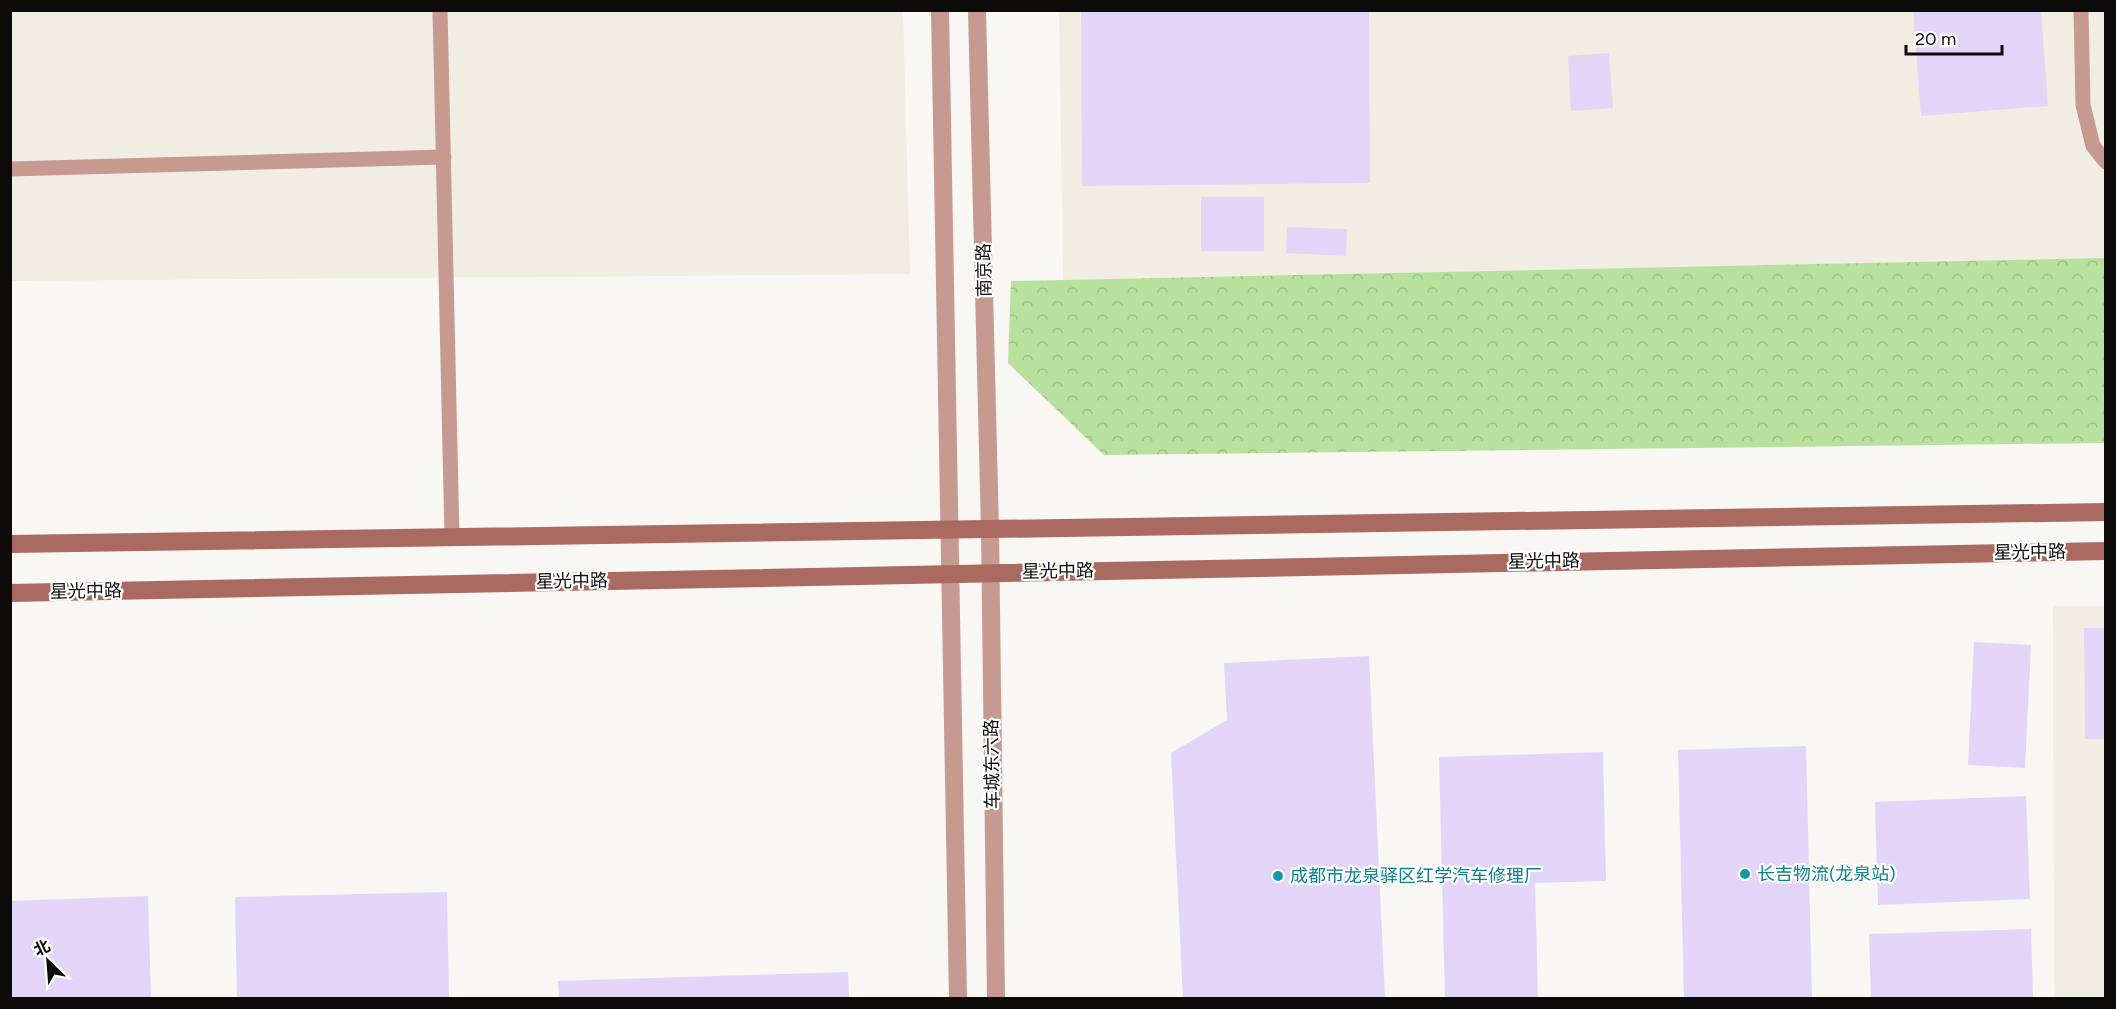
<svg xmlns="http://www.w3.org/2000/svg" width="2116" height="1009" viewBox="0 0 2116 1009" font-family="Figtree,'Noto Sans SC',sans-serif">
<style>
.built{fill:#f1ede2}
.park{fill:url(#park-crowns)}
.building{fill:#e2d5f8}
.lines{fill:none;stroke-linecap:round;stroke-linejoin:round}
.service{stroke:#c69991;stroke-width:15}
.tertiary{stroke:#c69991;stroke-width:18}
.secondary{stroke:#aa6a60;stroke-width:18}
.culture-dot{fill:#0f9aa8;stroke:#fff;stroke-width:2}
.labels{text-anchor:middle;stroke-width:4.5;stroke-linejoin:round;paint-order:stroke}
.street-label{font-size:18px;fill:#0c0b0a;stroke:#fff}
.culture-label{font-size:18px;fill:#0d838f;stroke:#fff;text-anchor:start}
</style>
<defs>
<pattern id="park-crowns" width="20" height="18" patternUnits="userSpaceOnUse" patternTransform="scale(1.5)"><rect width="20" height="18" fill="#b9e19e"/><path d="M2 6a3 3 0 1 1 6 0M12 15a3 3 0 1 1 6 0" fill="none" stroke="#9ec087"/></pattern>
</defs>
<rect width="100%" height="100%" fill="#f8f7f3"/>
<!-- built -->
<path class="built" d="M10 11H903L910 274 11 281Z
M1059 11H2105V258L1063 280Z
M2053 606H2105V998H2054Z"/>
<!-- park -->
<path class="park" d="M2105 258V443L1104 455 1008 363 1011 281Z"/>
<!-- building -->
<path class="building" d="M1081 10H1369L1370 183 1082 186Z
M1913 10H2041L2048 106 1921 116Z
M1609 53 1613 108 1571 111 1568 56Z
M1201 197H1264V251H1201Z
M1287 227 1347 229 1346 256 1286 253Z
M2084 628H2106V739H2085Z
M1974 642 2031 645 2025 768 1968 765Z
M1369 656 1385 998H1183L1171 753 1227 720 1224 663Z
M1806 746 1812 998H1684L1678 750Z
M1603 752 1606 881 1535 883 1538 998H1445L1439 757Z
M2026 796 2030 899 1878 905 1875 802Z
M447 892 449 998H237L235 897Z
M148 896 151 998H10V901Z
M2031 929 2033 998H1871L1869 934Z
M848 972 849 998H559L558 981Z"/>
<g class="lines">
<!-- service -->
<path class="service" d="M440 10 452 537
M2081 10 2083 105 2093 146 2106 162
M10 169 444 157"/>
<!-- tertiary -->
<path class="tertiary" d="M940 10 958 998
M977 10 990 530 996 998"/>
<!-- secondary -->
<path class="secondary" d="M10 544 2106 512
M10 593 2106 551"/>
</g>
<!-- markers -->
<g class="culture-dot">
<circle cx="1745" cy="874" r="6"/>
<circle cx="1278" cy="876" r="6"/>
</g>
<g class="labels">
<!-- street labels -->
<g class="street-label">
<text transform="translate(984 270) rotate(-91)" y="6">南京路</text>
<text transform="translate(2030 552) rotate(-1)" y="6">星光中路</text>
<text transform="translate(1544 561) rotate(-1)" y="6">星光中路</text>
<text transform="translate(1058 571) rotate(-1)" y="6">星光中路</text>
<text transform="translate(572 581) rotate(-1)" y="6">星光中路</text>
<text transform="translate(86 591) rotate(-1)" y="6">星光中路</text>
<text transform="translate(992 764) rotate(-91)" y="6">车城东六路</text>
</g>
<!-- culture labels -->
<g class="culture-label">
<text x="1757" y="880">长吉物流(龙泉站)</text>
<text x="1290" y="882">成都市龙泉驿区红学汽车修理厂</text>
</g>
</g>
<!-- border -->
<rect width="2116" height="1009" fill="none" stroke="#0c0b0a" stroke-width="24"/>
<!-- north arrow -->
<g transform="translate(48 961) rotate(335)" stroke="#ffffff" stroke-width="4.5" paint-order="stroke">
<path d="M0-4.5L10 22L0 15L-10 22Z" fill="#0c0b0a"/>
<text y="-9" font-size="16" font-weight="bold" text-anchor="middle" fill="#0c0b0a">北</text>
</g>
<!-- scale -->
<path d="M1906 45v9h96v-9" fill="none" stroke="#0c0b0a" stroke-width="3"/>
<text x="1915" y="45" font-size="18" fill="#0c0b0a" stroke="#ffffff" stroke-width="4.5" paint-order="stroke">20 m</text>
</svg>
